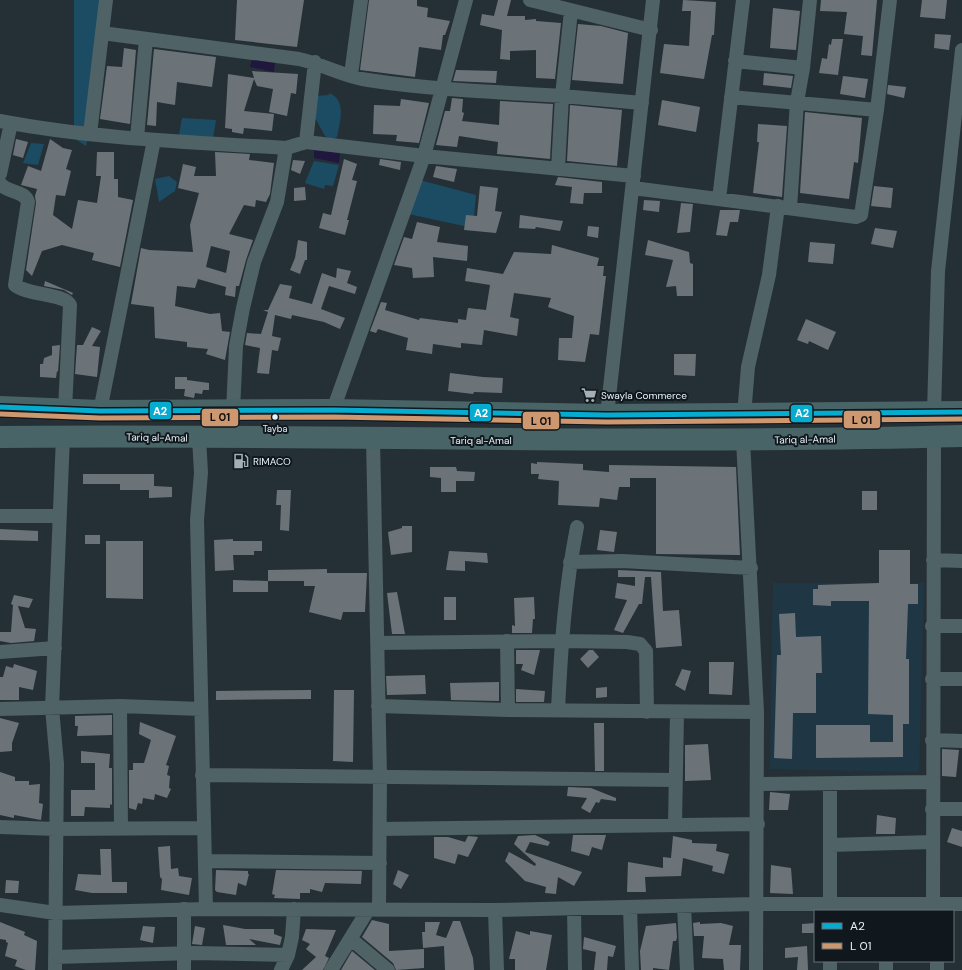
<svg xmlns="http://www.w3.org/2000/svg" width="962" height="970" viewBox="0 0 962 970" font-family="'DM Sans',sans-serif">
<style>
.built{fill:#1f3745}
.green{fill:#1c4c63}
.water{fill:#1f173d}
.building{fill:#6b7379;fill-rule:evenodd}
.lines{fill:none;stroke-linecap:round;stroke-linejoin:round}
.street{stroke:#4f6266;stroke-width:14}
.highway{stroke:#486466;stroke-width:22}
.bus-1-casing{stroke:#10181d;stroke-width:8}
.bus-2-casing{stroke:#10181d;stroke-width:8}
.bus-1{stroke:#06acd0;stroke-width:5}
.bus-2{stroke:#cd976f;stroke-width:5}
.bus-dot{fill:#e7f3fa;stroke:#10181d;stroke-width:1.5}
.labels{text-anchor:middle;stroke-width:4;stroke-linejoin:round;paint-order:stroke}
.bus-label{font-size:9px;fill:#e7f3fa;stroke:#10181d}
.poi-label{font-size:10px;fill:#e7f3fa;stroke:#10181d;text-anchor:start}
.street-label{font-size:10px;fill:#e7f3fa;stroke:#10181d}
.line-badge{stroke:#10181d;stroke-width:1.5}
.badge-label{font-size:11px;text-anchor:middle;font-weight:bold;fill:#fff}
.pale-badge-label{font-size:11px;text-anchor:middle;font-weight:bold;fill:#111}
</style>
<rect width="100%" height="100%" fill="#253036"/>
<!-- built -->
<path class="built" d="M773 583H924L919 772 770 769Z"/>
<!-- green -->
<path class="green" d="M74 0H107L91 125 86 146 74 138Z
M329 93C347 100 340 121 337 137L331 140 325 136 313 114 317 96 329 95Z
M182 118 216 120 213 138 179 135Z
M31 143 44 144 38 165 23 163Z
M314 161 339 165 333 186 325 185 324 189 305 183Z
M169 176 177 182 175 191 159 202 155 179Z
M416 179 476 195 473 228 404 213Z"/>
<!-- water -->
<path class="water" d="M252 59 275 62 274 72 250 67Z
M314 150 340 153 339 163 314 158Z"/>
<!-- building -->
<path class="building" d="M237 0H304L297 47 235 40Z
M369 0H417V6L428 8 427 17 450 21 445 35H443L441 50 419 47 415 77 360 70Z
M498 0H511L507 16H525V20L536 19V21L561 23 555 79 536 78V50L510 51V60L500 59 502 30 480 25 482 14 494 16Z
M683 0 716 2 714 35H712L704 79 660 73 664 44 689 46 691 11H682Z
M821 0H877L872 56 861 55 863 36 844 34 847 12 820 11Z
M922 0H947L945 19 920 17Z
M773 8 800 11 796 50 770 48Z
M578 24 601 26 628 33 623 84 572 80Z
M935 34 951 35 949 50 934 48Z
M832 39H843L838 75 819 73 822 58 827 59 829 44 831 45Z
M124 48 136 50 130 124 100 119 107 66 122 67Z
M154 49 216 57 212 87 177 82 175 105 157 102 156 126 147 125Z
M456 70 497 71 496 83 453 81Z
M252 71 298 74 296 94 291 93 287 116 269 112 273 89 257 86 254 79 244 111 274 114 272 131 244 128 243 134 232 132V129L225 128 228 74 254 78Z
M764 73 793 76 791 88 763 85Z
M843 76 868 79 865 98 840 94Z
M888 85 906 87 904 98 887 94Z
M452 98 463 99 462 112 464 113 462 121 499 125 500 101 553 104 550 159 497 154 498 142 459 136 457 147 436 145 445 111H450Z
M401 99 429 103 419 143 396 141 397 135 373 134 374 105 400 106Z
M662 100 700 107 696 132 658 125Z
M570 105 622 110 617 166 567 161Z
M805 112 862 118 858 163 854 162 849 199 800 193Z
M758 124 787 126 782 197 753 193 759 142H757Z
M16 139 28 142 23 158 13 155Z
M50 139 63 148 72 150 66 169 71 171 65 196 56 195 53 215 72 229 78 200 97 203 101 176H96L97 152H114V179H118V197L133 200 120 267 92 260 94 253 62 245 42 251 32 276 26 270 36 203 35 196 37 189 21 185 28 166 41 171Z
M215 152 250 154 249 160 274 163 270 194 266 202 256 200 255 207 244 205 229 234 253 240 246 260 239 286H236L235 297 225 295 226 287 198 279 195 288 177 286 175 306 210 314 220 313 222 331 230 332 225 360 206 354 208 349 187 347V342L155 338 154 307 131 304 141 248 149 250 193 252 190 225 199 193 178 188 183 164 196 167 194 176H216ZM211 246 230 251 226 273 206 267Z
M344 159 357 164 352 180 357 181 347 220H349L345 235 319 228 323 213 331 215Z
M380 159 401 162 400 170 379 165Z
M293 160 305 161 300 174 291 170Z
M436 166 457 169 454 182 433 177Z
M558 177 602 182V193H584L583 204 570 203 572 187 555 185Z
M480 186 498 188 495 211 502 212 496 233 464 230 466 215 477 216Z
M874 186 893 188 891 208 871 206Z
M305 187 306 200 294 201V188Z
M644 200 660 201 659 212 643 210Z
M681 203 693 204 690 232 677 233Z
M720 210H740L738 222H730L727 236 716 235Z
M520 215 563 221 560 231 536 227 535 229 519 228Z
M417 222 440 227 437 242 468 246 467 261 433 257 434 277 413 278 412 268 394 265 404 237 412 239Z
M588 226 599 227 598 238 587 236Z
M875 228 897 231 893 248 871 244Z
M298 240 307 242V260H305L300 274 290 270 295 258Z
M648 240 689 252 690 263 693 264V296H677L676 286 666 287 673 260 645 255Z
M810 242 835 244 833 264 808 262Z
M552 245 599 258 597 266H604L603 276H606L599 335 590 334 585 362 558 360 559 338H572L574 316 548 307 551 298 514 293 510 317 519 319 517 336 484 330 482 345 461 343V348L433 344 432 354 406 350 408 338 378 329 376 333 370 331 381 302 387 303 385 310 419 320 420 318 458 323V319L466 320 468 308 486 310 490 285 465 281 467 268 503 274 514 252 551 254Z
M337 268 351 271 347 283 357 287 355 294 329 286 321 309 345 318 340 329 324 322 292 315 291 319 275 315 272 336 281 338 278 351 272 350 269 374 257 373 260 348 245 345 247 333 261 334 268 312 263 310H268L280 284 292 286 289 298 312 304 322 273 336 278Z
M45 281 73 293 72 295 64 290 44 286Z
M806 319 836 332 828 350 809 341 808 344 797 340Z
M92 327 101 331 92 346 100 347 97 377 75 374 77 345H83Z
M60 345 58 372 57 371 56 378 40 377V364H43L44 358 52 355V346Z
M674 354H696L695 376 674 375Z
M450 373 483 377 503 378 502 393 474 392 473 394 448 391Z
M175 377H187V380L209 383V390H203L202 394 195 393 194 398 184 396 185 389H175Z
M537 462 583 464V470L609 472V465L736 467 740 555 656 554V478H630V487H619L617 500 600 498 599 507 558 505 559 481 538 479 539 474H531V463L537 464Z
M430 467H456L457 471 475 472 474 481H456V492H441V478L430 477Z
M83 474H154V486L172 487V497L149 498V490H120V484H83Z
M277 490H291L289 531 280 530 281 505H276Z
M862 491H877V510H862Z
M402 526H412V552L391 555 388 532 402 528Z
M0 529 38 531V541L0 540Z
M600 530 617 532 614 552 597 550Z
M85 535H100V544H85Z
M233 539V541H262V551H254V555H233L234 570 215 571 214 540Z
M106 541H143V599L106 598Z
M879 550H910V584H918V604H908L906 659H909V724H903V757L816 758V725H870V742H893V715L868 714 869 601H831V606L813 605V589H818V585L879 583Z
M449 551 487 553 488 563 465 561V571L446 570Z
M327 569V573H367L365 612H343L341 620 309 612 315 586H304V581H268V570Z
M618 570 661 572 663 611 679 610 682 646 656 648 651 577H645L642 604H639L623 633 614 630 627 600 615 598 617 583 635 586V577H618Z
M233 580 268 581V592H233Z
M397 592 405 634H392L387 593Z
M14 595 33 599 29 608 18 606 25 628 36 629 34 641 11 643 0 641V632H11L13 605 11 604Z
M444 597H456V620H444Z
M534 597 535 619H533L532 633H512V625L515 626 514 598Z
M795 613 796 637 821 636 822 673H816V713H793L792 759 774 758 777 655H781L779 614Z
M516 650H540L534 675 521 670 523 664H516Z
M589 650H593L599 657 588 668 580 659Z
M709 662H734L732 695 709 694Z
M14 664 37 671 33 690 19 687V700H0V677H3L6 666 13 668Z
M682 669 691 671 685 691 675 685Z
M425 675 426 694 387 695 386 676Z
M499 682V701L451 700 450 683Z
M607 687V697L596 698V688Z
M516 689 545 691 544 702H516Z
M311 690V699L216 700V691Z
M334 690H354L353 762 333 761Z
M112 715V735L77 736 78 726H75V716Z
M0 718 19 723 12 743V751L0 752Z
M140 722 176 736 166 765 169 766 167 775 170 776 169 788 171 789 167 798 155 794 154 800 143 798 142 804 138 803 136 810 129 808V770H133V763H144L151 740 139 734Z
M594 723H604V771H595Z
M708 744 711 780 685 781V745Z
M942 749 959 750 956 777 942 776Z
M81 751 110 754 109 768H112V805L110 804V808L85 807 84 816H71V790H95V763H81Z
M0 772 15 777V781H29V785L40 784 39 803 43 804 41 820 14 815V818L0 815Z
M568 787 591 788 616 798V801L601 799 599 803 596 802 590 813 581 808 587 798 567 796Z
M770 792 790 794 788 810H769Z
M877 815 896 818 895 834H876Z
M952 828 962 831V847L947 842Z
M535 835 550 842 548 846 530 842 525 852 582 872 574 886 558 877 556 894 545 893 546 887 525 881 505 861 509 852 535 866 536 864 514 844 518 836Z
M573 835H606L602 850 592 847 589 856 571 851Z
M468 836 478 837 468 857 458 854 455 864 434 858V837H448L465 842Z
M673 836 692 840V843L717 844 716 851 729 854 724 874 712 871 713 866 683 858 681 876 645 877 646 892H627L628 862 663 868V857L671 858Z
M170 846 171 869 178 868 179 876 192 878 189 895 161 890 162 879 160 877 158 847Z
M100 849H111L112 882H127V893H92L75 890 78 874 101 875Z
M771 865 791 868 793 894 770 893Z
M216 870 248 871V874H249L246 886 238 883 236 895 217 892 215 890Z
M276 870 362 871 361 884 325 883 322 892 310 889V893H300V899L274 898 275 895 272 894Z
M398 870 409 875 401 889 393 884Z
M6 880 19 881 18 893H5Z
M372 920 389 924V951L424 949V968L396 970 393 963 362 937Z
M453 921H460L473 958 474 970H445L444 946 423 948 422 932H425V922H440L436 935 446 938Z
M0 922 25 932 24 935 37 941 35 970H26L15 966 17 960 5 956 8 943 6 942V940L0 939Z
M700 922V924L721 923 733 926 729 945H741L740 970H724L723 959 702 958 704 936H694L693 923Z
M676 923 677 937 676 941H673L669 970 653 968V970H641L640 951 646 926Z
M815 923V933H802V924Z
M223 925 245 929H274V934L282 937 280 945 249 939 256 945H226Z
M143 926 155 927 153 943 140 940Z
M195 926 205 928 202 945 192 944Z
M306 929 336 930 325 956 329 958 323 970H302L316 957 306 949 310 944 302 940Z
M516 931 530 935V931L552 935 546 970H515V959H509Z
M584 937 616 946 613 957 608 956 607 970H594L596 952 583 949Z
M807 946 808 970H797L798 957 785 958V948Z
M352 951 375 970H341Z"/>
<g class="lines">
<!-- street -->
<path class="street" d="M530 0 651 30
M102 33 299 59C323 64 344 77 368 80 433 90 498 92 562 96L571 11
M735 61 803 68
M351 75 361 0
M731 97 877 110
M0 121C94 139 190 142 286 148L306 142 424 156 634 176
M90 134 106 0
M137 138 146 39
M306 142 315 62
M558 169 562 96 642 103
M0 174 11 123
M0 183C6 193 25 190 28 202L15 285C26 295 66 294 70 305L65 410
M633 188 856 217 861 215 877 110 890 0
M719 199 743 0
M790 208 797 102 803 68 810 0
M333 410 424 156 466 0
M100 411 154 140
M233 411 236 346 243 308 254 262 277 202 286 148
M934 412 938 271 962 50
M607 415 653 0
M744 415 748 367 769 275 778 206
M199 438 201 473 197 520 206 909
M373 439 380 777 379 909
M743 440 757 712 756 970
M0 516H59
M933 560 962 561
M570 562 622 561 751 568
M932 626H962
M507 641 508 710
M377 643 562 641 627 642 640 644 646 651 647 712
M0 652 55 648
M932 679H962
M120 706 121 829
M378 706 508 710 757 712
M0 709 120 706 201 709
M558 710C561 648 565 587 577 527
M932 740 962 741
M202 775 676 780
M758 784 932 782
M830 784V911
M932 809H962
M675 825 677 713
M0 827 56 829 204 828
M380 829 758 824
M830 845 932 842
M206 861 380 863
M0 905 55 913 206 909 495 910 756 904H962
M684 906 687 970
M630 907 632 970
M574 909 575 970
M495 910 497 970
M933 911 934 437
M351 939 388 970
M288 955 292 937 294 909
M55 957 194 953 288 955 281 970
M830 961V970
M886 961V970
M937 961V970
M55 970 57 764 52 708 63 436
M184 970V909
M331 970 368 910"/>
<!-- highway -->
<path class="highway" d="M0 407 100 411 333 410 607 415 962 412
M0 437C321 434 641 445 962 436"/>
<defs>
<path id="bus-1" d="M0 407 100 411 333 410 607 415 962 412"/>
<path id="bus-2" d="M0 414 100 418 333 417 607 422 962 419"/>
</defs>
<!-- bus-1 casing -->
<use href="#bus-1" class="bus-1-casing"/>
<!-- bus-2 casing -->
<use href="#bus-2" class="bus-2-casing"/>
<!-- bus-1 -->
<use href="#bus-1" class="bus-1"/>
<!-- bus-2 -->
<use href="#bus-2" class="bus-2"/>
</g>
<!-- icons -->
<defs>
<symbol id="supermarket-bare" viewBox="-9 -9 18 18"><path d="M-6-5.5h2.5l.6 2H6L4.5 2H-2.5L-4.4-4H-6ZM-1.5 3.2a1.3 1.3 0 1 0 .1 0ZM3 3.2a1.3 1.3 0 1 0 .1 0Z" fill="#a3afb5" stroke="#10181d" stroke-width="2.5" paint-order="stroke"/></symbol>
<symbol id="fuel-bare" viewBox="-9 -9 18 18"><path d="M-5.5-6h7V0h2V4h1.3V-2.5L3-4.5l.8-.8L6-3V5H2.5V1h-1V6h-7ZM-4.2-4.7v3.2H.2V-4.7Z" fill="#a3afb5" stroke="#10181d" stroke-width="2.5" paint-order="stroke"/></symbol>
</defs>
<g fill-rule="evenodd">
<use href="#supermarket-bare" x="578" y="384" width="22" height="22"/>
<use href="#fuel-bare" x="230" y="450" width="22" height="22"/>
</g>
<!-- markers -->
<circle class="bus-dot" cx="275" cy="417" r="3.5"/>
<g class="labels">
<!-- bus labels -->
<g class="bus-label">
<text x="275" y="432">Tayba</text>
</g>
<!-- poi labels -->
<g class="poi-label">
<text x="601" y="399">Swayla Commerce</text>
<text x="253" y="465">RIMACO</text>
</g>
<!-- street labels -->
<g class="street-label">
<text transform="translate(157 437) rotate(1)" y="4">Tariq al-Amal</text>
<text transform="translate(805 439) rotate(-1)" y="4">Tariq al-Amal</text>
<text x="481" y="444">Tariq al-Amal</text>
</g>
</g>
<g class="line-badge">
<rect x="149" y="401" width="23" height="19" rx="4" fill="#06acd0"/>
<rect x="469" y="403" width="23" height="19" rx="4" fill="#06acd0"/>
<rect x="790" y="404" width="23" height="19" rx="4" fill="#06acd0"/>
<rect x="201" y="408" width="38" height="19" rx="4" fill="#cd976f"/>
<rect x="843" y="410" width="38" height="19" rx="4" fill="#cd976f"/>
<rect x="522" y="411" width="38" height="19" rx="4" fill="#cd976f"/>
</g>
<g class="badge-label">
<text x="160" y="415">A2</text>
<text x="481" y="417">A2</text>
<text x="802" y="417">A2</text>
</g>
<g class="pale-badge-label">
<text x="220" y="421">L 01</text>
<text x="862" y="424">L 01</text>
<text x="541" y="425">L 01</text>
</g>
<!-- legend -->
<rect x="814" y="910" width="140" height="52" fill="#10181d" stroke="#667075"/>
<rect x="822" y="923" width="20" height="6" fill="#06acd0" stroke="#667075"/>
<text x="850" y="930" font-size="12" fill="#e7f3fa">A2</text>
<rect x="822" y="943" width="20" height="6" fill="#cd976f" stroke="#667075"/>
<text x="850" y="950" font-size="12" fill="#e7f3fa">L 01</text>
</svg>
